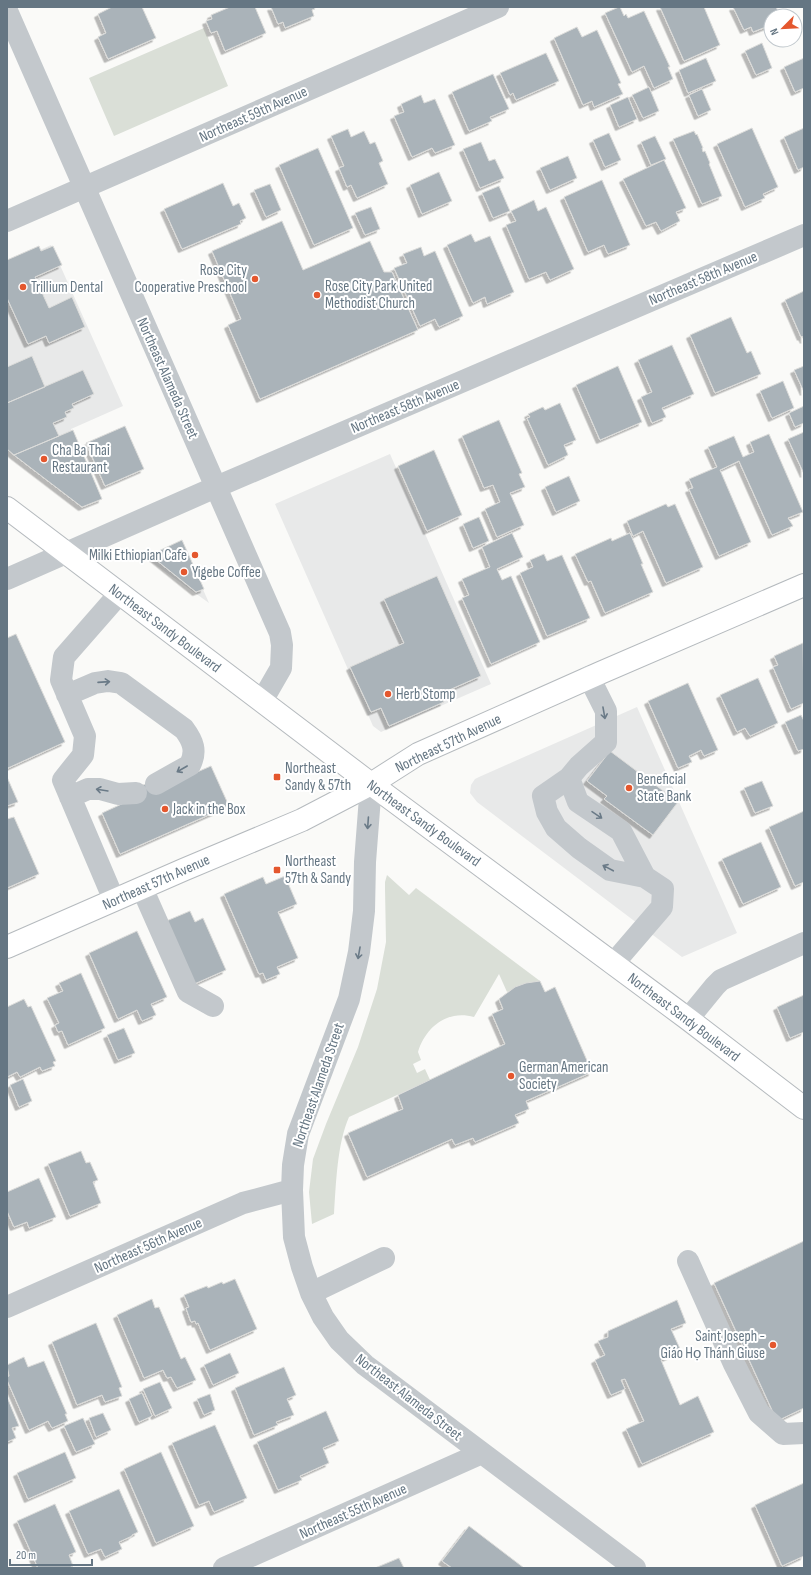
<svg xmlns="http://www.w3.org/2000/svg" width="811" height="1575" viewBox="0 0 811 1575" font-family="'Sofia Sans Condensed',sans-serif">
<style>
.built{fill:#e8e9e9}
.green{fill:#dadfd7}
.building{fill:#aab3b9;stroke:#dcdcda;filter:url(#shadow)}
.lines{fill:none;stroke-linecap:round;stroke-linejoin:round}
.major-casing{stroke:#b5babe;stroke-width:24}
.minor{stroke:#c3c8cc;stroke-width:22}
.major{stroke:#fff;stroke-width:22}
.oneway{stroke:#6a7a87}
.poi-dot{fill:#e4572e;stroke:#fff;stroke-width:1.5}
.labels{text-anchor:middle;stroke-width:4;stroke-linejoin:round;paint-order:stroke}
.street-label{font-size:15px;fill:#657683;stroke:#fff}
.poi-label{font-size:15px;fill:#657683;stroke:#fff;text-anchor:start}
</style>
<defs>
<filter id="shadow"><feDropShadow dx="-3.5" dy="3.5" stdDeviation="0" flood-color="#0004"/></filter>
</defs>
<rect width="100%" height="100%" fill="#fafaf8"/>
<!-- built -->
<path class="built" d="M51 245 123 406 71 429 100 498 82 507 7 450V265Z
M390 454 491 684 381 732 373 726 275 504Z
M183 544 209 603 149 560Z
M637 707 737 933 682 957 477 802 470 793 471 785 475 779 479 777Z"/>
<!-- green -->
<path class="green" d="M204 28 228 86 114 136 89 78Z
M387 875 409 895 416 888 540 981 524 984 507 992 499 974 474 1017C447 1009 425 1028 418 1052L421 1060 413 1064 417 1073 425 1069 430 1080 349 1117C337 1144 336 1185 334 1214L312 1224 309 1192 313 1159 326 1124 358 1047 377 989 386 942 385 889V882Z"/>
<!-- building -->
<path class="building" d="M112 7H142L156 38 108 59 98 37 106 33 98 14Z
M230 7H255L266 33 225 51 217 31 211 33 206 21 212 19 211 15Z
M271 7H314L315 9 312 10 314 16 285 28 283 22 278 24Z
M619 7H620L624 16 626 14 628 18 644 11 670 67H668L673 79 654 88 644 66 632 72 605 13Z
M660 7H704L720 45 684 61Z
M733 7H776L780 15 771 16V25L753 32 751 27 744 30Z
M577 27 582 37 597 30 621 83 618 84 623 94 594 107 592 101 583 105 554 38Z
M762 43 772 68 756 75 745 51Z
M546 53 559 81 516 100 513 93 510 95 500 73Z
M706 58 716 81 688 93 679 70Z
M804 58V88L795 92 784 67Z
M493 74 509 109 490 117 492 121 469 131 452 92Z
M649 87 659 111 643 118 632 95Z
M702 89 711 110 698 116 689 95Z
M421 95 424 103 435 99 455 145 435 153 432 148 412 157 394 116 404 112 401 104Z
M628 97 637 119 619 127 610 105Z
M752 128 778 187 763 194 765 198 745 207 717 144Z
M804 128V167L798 170 784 137Z
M348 129 351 137 364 131 370 144 375 142 383 161 379 163 388 184 357 198 351 185 347 187 339 168 344 166 331 136Z
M694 131 696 135 697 134 703 148H702L703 152 705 151 710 163 709 164 722 196 702 204 673 139Z
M609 133 621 160 605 167 593 140Z
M655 136 666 159 651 165 641 142Z
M481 142 489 161 495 159 504 178 480 188 463 149Z
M318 148 353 228 314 245 279 165Z
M568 156 577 178 550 190 540 168Z
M664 160 686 208 676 212 680 221 661 231 656 222 646 226 623 179Z
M439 172 452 201 422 214 410 185Z
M602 180 630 245 608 254 604 245 588 252 564 197Z
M223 183 233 206 239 203 246 218 240 221 241 224 182 249 164 209Z
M270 184 281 210 266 217 254 190Z
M499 186 510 211 493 218 482 193Z
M534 200 538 211 546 207 574 269 550 280 546 272 529 279 506 225 516 221 511 211Z
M371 207 380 229 365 235 355 213Z
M282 221 303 270 370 241 384 272H392L418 330 260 399 228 325 241 319 212 251Z
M471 234 475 242 490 236 514 292 487 304 485 297 473 303 447 245Z
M39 246 41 251 53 246 62 265 35 277 49 308 72 297 85 327 49 343 46 336 28 344 7 298V260Z
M421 247 424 256 435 251 463 316 439 327 435 319 420 326 394 268 407 263 403 254Z
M804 291V340L802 336 801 337 785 300Z
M731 317 747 353 751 351 761 374 715 393 690 335Z
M672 345 694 394 662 408 666 417 652 423 641 397 652 392 638 360Z
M32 356 45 387 7 403V367Z
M618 366 642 422 600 440 576 385Z
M804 366V392L794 370Z
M83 370 94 394 72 404 74 408 65 412 67 417 53 423 59 436 14 455 7 449V403Z
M783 381 794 408 772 418 760 391Z
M560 403 576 440 564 445 568 455 548 465 527 418 530 417 528 414 543 407 545 410Z
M804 406V423L795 427 789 413Z
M499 420 522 473 519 474 525 487 510 493 524 525 497 537 485 509 500 502 493 485 484 488 462 436Z
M125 426 144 469 105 486 86 443Z
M73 430 102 499 82 507 14 455Z
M804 432V474L788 439Z
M769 434 803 512 788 518 793 526 772 535 739 461 720 470 751 542 719 556 689 489 693 488 689 479 717 467 708 447 734 436 743 457 754 452 750 442Z
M434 450 462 515 427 531 398 466Z
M569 476 580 501 556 512 545 487Z
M666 504 668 507 675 504 703 567 666 583 643 531 633 536 627 521Z
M479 517 489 541 473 548 463 524Z
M512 533 523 557 497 569 502 580 511 576 540 642 491 664 462 598 469 595 462 579 490 567 482 547Z
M630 533 643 564H641L653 592 605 613 591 581 588 582 575 554 611 538 612 541Z
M182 540 204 589 196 592 150 555Z
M544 554 547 561 562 555 590 618 547 636 520 573 533 567 530 560Z
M437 576 481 676 440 694 444 702 389 726 381 708 371 712 350 667 404 643 384 599Z
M16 634 65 742 8 768 7 765V638Z
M803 643 804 703 791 709 773 667 778 665 774 656Z
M758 678 778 723 750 736 745 728 737 732 720 695Z
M688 683 718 750 704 756 701 750 689 756 692 762 678 768 648 701Z
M801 715 804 721V749L798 751 785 722Z
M610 751 678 802 653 835 604 799 607 796 587 781Z
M211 766 229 806 120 854 102 813 137 797 134 789 155 780 158 789Z
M7 777 18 802 7 806Z
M762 781 773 806 755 813 744 788Z
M804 811V882L795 886 769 827Z
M14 817 39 874 7 888V819Z
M761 842 781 887 743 904 722 859Z
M285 876 297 904 278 912 298 958 277 967 280 974 266 980 263 973 259 974 224 894 263 877 266 884Z
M190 911 195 922 203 918 226 970 192 985 164 922Z
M137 931 167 997 151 1004 156 1015 142 1021 137 1010 118 1019 89 953Z
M81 973 105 1028 68 1045 62 1031 58 1032 55 1025 59 1023 47 998 63 991 59 983Z
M540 981 545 992 555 987 592 1072 526 1101 529 1109 515 1115 519 1123 475 1142 473 1138 455 1145 452 1139 367 1177 348 1133 403 1109 398 1095 505 1044 492 1014 503 1009 499 999 515 987 526 983Z
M804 995V1032L790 1038 777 1007Z
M24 999 28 1007 31 1006 56 1061 53 1062 55 1066 42 1071 40 1067 20 1077 17 1072 7 1077V1007Z
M124 1028 135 1053 118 1060 107 1035Z
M23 1079 32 1101 19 1107 10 1085Z
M81 1151 86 1163 90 1162 98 1180 93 1182 101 1203 70 1216 48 1164Z
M39 1178 56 1217 29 1228 27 1222 14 1227 7 1211V1192Z
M804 1241V1408L777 1421 714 1283Z
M235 1279 257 1329 210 1350 198 1323 196 1324 195 1321 191 1322 186 1308 189 1307 184 1295 207 1286 208 1288 222 1282 223 1284Z
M152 1299 155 1308 159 1307 181 1359 185 1357 196 1380 177 1388 171 1377 167 1378 163 1370 144 1378 117 1315Z
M677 1300 686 1323 671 1329 681 1351 661 1360 680 1405 698 1396 714 1432 642 1464 626 1429 644 1421 625 1379 621 1380 625 1389 611 1395 595 1360 605 1355 598 1341 608 1337V1331Z
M96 1323 122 1387 119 1388 122 1396 105 1402 102 1395 77 1405 52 1342Z
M230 1353 239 1373 213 1385 204 1365Z
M24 1357 28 1367 44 1361 67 1414H65L68 1421 52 1428 48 1421 29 1430 7 1380V1377L9 1376 7 1365Z
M284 1367 296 1395 287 1399 294 1415 276 1422 278 1425 254 1435 235 1388Z
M160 1382 172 1408 155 1416 143 1389Z
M142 1393 152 1416 139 1422 129 1399Z
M210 1394 215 1410 204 1415 197 1399Z
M7 1397 19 1426 12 1428 16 1438 7 1442Z
M326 1411 339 1441 323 1448 329 1463 300 1476 302 1480 278 1490 257 1442Z
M103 1413 111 1430 96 1437 89 1418Z
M83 1418 95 1444 76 1452 64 1426Z
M215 1425 247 1498 214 1512 209 1501 199 1505 172 1443Z
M65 1452 76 1478 28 1499 17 1473Z
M161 1452 194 1526 156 1543 124 1469Z
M804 1483V1556L782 1566 755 1505Z
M119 1489 138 1532 132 1535V1536L119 1542 122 1549 105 1557 101 1549 88 1554 69 1511Z
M55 1504 76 1552 69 1555 73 1566 69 1568H38L17 1521Z
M469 1526 524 1568H452L442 1561Z
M399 1558 404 1568H375Z"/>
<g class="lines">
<defs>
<path id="major" d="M7 508 371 784 688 1019 804 1108
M7 947 183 870 302 820 371 784 418 754 600 673 804 585"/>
</defs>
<!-- major casing -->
<use href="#major" class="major-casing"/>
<!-- minor -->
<path class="minor" d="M7 11 280 633 282 645 281 668 262 701
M7 221 498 7
M7 579 216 487 804 235
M589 677 606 711V742L579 766 569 778 578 802 621 831 645 877
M67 695 95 683 108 681 121 683 184 729C193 741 197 751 190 765L156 784
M569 778 543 796 547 812 556 828 579 848 610 870 645 877 663 889 662 907 613 964
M371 784 365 862 364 911 359 952 349 999 298 1134 293 1165 292 1190 294 1237 302 1267 311 1293 323 1317 339 1340 365 1365 635 1568
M70 797 88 789H100L118 794 136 793
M142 888 188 992 213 1006
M114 900 63 780 83 755 85 736 61 680 64 657 120 593
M688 1019 715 986 721 980 804 943
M688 1261 734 1364 759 1413 783 1434 804 1433
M311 1293 384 1258
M7 1307 243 1203 292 1190
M224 1568 482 1453"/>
<!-- major -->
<use href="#major" class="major"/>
</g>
<!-- one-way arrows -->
<defs><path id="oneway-shaft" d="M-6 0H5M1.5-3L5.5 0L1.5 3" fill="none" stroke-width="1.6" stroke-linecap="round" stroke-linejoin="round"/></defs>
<g class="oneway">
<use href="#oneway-shaft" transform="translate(104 682) rotate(-4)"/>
<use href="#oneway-shaft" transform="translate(604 713) rotate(80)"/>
<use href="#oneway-shaft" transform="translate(182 769) rotate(150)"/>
<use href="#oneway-shaft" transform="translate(102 790) rotate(-171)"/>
<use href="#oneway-shaft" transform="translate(597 815) rotate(34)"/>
<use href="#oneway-shaft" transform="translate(368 823) rotate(94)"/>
<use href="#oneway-shaft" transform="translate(608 868) rotate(-152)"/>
<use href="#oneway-shaft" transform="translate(359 953) rotate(100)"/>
</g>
<!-- markers -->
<g class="poi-dot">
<circle cx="255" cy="279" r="4"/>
<circle cx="23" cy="287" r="4"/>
<circle cx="317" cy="295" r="4"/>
<circle cx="44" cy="459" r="4"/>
<circle cx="195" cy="555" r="4"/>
<circle cx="184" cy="572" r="4"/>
<circle cx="388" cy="694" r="4"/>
<rect x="273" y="773" width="8" height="8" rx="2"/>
<circle cx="629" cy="788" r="4"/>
<circle cx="165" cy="809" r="4"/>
<rect x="273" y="866" width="8" height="8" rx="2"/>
<circle cx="511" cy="1076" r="4"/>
<circle cx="773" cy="1345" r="4"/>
</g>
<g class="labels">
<!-- street labels -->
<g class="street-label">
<text transform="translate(253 114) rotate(-24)" y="5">Northeast 59th Avenue</text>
<text transform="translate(703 278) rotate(-23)" y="5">Northeast 58th Avenue</text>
<text transform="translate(168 378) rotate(66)" y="5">Northeast Alameda Street</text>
<text transform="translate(405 406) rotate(-23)" y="5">Northeast 58th Avenue</text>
<text transform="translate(165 628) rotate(37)" y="5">Northeast Sandy Boulevard</text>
<text transform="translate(448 743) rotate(-26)" y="5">Northeast 57th Avenue</text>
<text transform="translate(424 823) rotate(36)" y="5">Northeast Sandy Boulevard</text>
<text transform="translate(156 882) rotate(-24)" y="5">Northeast 57th Avenue</text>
<text transform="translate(684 1017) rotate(37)" y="5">Northeast Sandy Boulevard</text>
<text transform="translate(318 1085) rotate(-71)" y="5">Northeast Alameda Street</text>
<text transform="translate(148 1245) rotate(-24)" y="5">Northeast 56th Avenue</text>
<text transform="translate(409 1397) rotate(38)" y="5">Northeast Alameda Street</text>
<text transform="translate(353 1511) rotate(-24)" y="5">Northeast 55th Avenue</text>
</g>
<!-- poi labels -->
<g class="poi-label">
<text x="247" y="275" text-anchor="end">Rose City<tspan x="247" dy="17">Cooperative Preschool</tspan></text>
<text x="325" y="291">Rose City Park United<tspan x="325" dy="17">Methodist Church</tspan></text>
<text x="31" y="292">Trillium Dental</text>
<text x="52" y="455">Cha Ba Thai<tspan x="52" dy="17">Restaurant</tspan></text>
<text x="187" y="560" text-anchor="end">Milki Ethiopian Cafe</text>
<text x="192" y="577">Yigebe Coffee</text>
<text x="396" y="699">Herb Stomp</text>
<text x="285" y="773">Northeast<tspan x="285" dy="17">Sandy &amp; 57th</tspan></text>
<text x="637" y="784">Beneficial<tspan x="637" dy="17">State Bank</tspan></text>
<text x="173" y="814">Jack in the Box</text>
<text x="285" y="866">Northeast<tspan x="285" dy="17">57th &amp; Sandy</tspan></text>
<text x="519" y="1072">German American<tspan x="519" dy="17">Society</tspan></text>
<text x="765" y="1341" text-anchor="end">Saint Joseph -<tspan x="765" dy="17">Giáo Họ Thánh Giuse</tspan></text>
</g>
</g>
<!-- border -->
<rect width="811" height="1575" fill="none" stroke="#657683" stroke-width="16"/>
<!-- north arrow -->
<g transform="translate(783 28) rotate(246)"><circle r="19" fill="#ffffff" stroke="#c1c8cd"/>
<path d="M0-3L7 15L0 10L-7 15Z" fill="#e4572e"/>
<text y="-6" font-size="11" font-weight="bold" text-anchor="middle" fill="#657683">N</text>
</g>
<!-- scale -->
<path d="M10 1559v6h82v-6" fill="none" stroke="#657683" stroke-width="2"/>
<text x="16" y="1559" font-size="12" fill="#657683" stroke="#ffffff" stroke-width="3" paint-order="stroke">20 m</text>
</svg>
